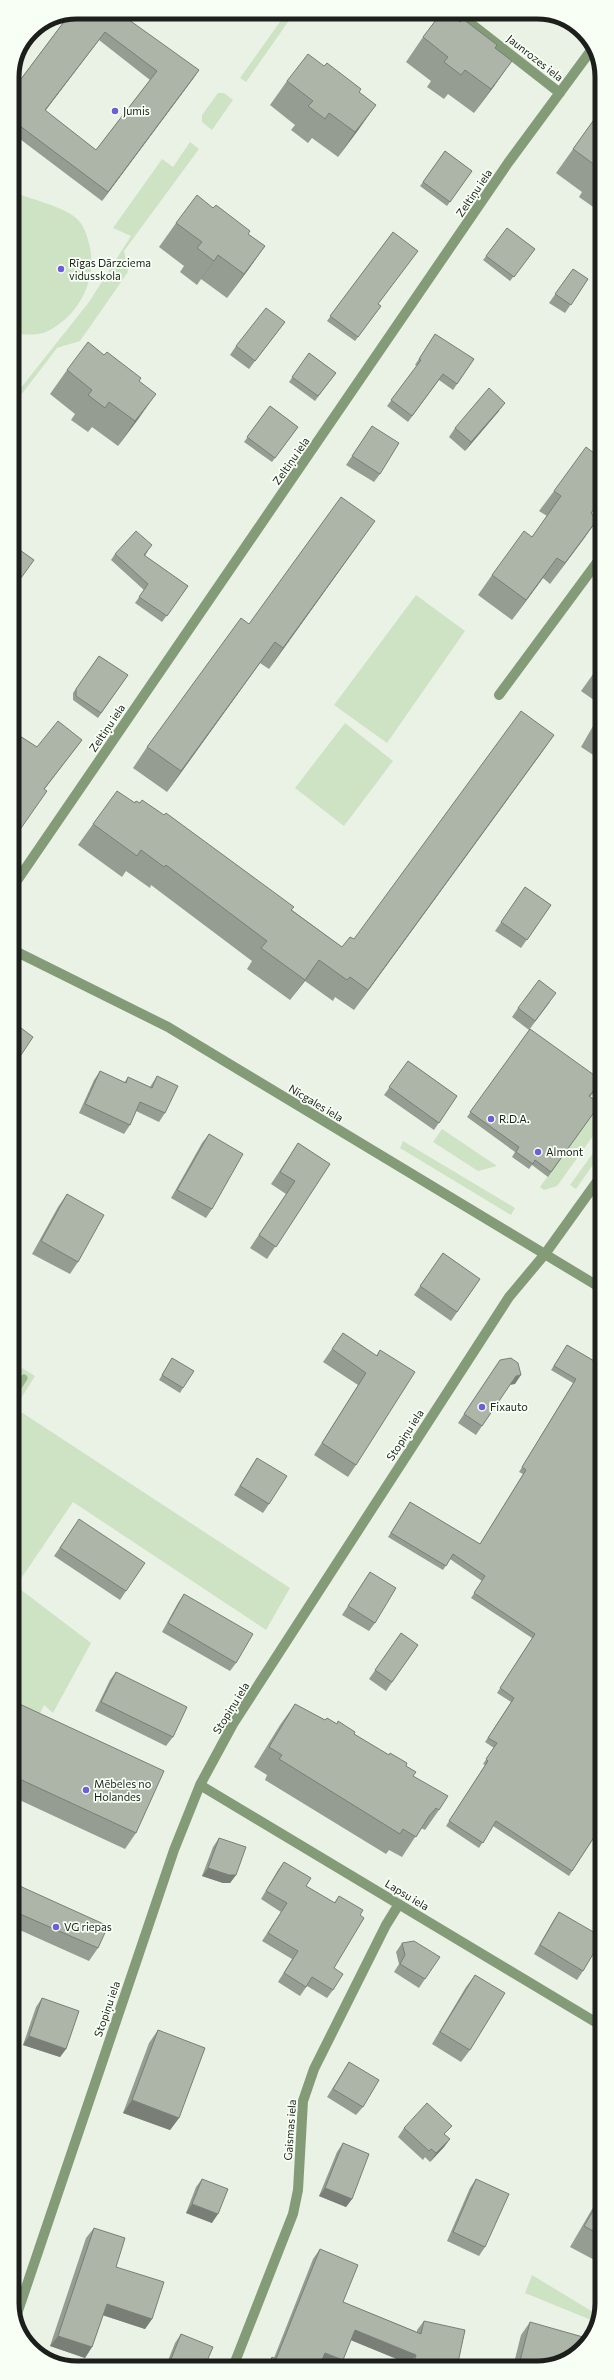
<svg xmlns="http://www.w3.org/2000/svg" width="614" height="2380" viewBox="0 0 614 2380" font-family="Commissioner,sans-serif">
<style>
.green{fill:#cee3c3}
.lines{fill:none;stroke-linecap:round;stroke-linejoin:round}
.stream{stroke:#9ab68b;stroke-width:7}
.minor{stroke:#849b77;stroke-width:10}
.wall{fill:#959c91;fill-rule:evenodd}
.shaded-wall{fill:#797f76}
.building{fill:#adb5a9;stroke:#797f76;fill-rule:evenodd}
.poi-dot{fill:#6e5fd9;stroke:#f8fff5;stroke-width:1.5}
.labels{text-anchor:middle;stroke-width:3.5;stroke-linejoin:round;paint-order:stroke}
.street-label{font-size:11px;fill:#1c1f1b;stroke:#f8fff5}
.poi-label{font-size:11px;fill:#1c1f1b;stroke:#f8fff5;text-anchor:start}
.rim{fill:none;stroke:#1c1f1b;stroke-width:5}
</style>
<rect width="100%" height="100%" fill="#eaf2e6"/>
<!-- green -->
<path class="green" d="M287 12H295L246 82 240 78Z
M218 93H224L233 100 212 130 202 122V115Z
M190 142 199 149 124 251 128 272 80 341 57 348 12 407V399L89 302 131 236 113 228 162 159 173 167Z
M12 192C26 197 62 207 72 215 81 220 86 231 88 240 100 276 80 316 46 332 36 336 22 334 12 334Z
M416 595 465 631 387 743 334 705Z
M345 723 393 761 344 826 295 788Z
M596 1109 601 1114V1125L557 1186 544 1190 540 1187Z
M442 1129 497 1166 478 1171 433 1142Z
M403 1141 515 1208 511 1215 400 1148Z
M601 1142V1153L576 1189 570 1185Z
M22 1368 35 1376 15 1408 290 1588 266 1630 73 1502 16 1586 91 1643 53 1713 44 1705 32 1730 13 1721V1383Z
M532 2275 598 2315 596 2322 525 2293Z"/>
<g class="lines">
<!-- stream -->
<path class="stream" d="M13 1395 24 1378"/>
<!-- minor -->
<path class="minor" d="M456 12 560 93
M499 695 601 557
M12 888 508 163 592 49
M13 950 168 1027 601 1288
M200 1785 602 2026
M15 2320 174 1850 200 1785 233 1724 509 1297 545 1254 601 1176
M233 2367 293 2214 298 2190 303 2101 314 2069 386 1925 399 1904"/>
</g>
<!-- wall -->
<path class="wall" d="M69 15 199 70 102 201 12 133V91ZM99 40 150 80 96 150 45 111Z
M423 37 495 48V85L474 113 448 94 444 99 427 87 431 81 406 62Z
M287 81 359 92V129L338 157 312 138 308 143 291 130 295 125 270 105Z
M593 121 601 126V206L599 205 596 209 579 197 582 192 556 173Z
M445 151 472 171 447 206 420 186Z
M176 223 248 234 265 246 248 270 227 298 201 279 197 285 180 272 184 266 159 247Z
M507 228 535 249 510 281 483 260Z
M393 232 378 304 381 306 355 341 327 321Z
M573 269 588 279 565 313 549 303Z
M285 322 249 369 230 355 236 346Z
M431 340 474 359 453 390 439 380 408 422 387 406 417 366 415 365Z
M309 353 336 373 315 401 289 382Z
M67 370 139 381V418L118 446 92 427 88 432 71 420 75 414 50 394Z
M270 406 298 427 272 462 244 442Z
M499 411 465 451 449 437 455 428Z
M372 426 380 474 374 482 346 465Z
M554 491 591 513 597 520 550 584 543 578 512 620 478 595 492 575 532 537 547 516 539 511Z
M360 542 269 669 260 663 167 792 133 768 147 747 249 624Z
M148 551 145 556 188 586 162 622 135 603 144 590 111 560 115 554Z
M99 656 128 675 98 718 73 700V693Z
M601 663V705L581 691Z
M601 712V760L581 747Z
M12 731 37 747 82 740 44 790 15 783 12 781Z
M554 735 354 1010 335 997 333 1001 305 981 290 1000 247 969 252 961 151 885 150 888 126 871 122 877 78 845 93 824 292 910 342 947 354 939Z
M525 887 551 905 521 948 495 931Z
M550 1002 529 1030 512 1017 518 1008Z
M530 1029 599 1086 590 1097 600 1104 548 1177 532 1165 529 1169 512 1157 515 1152 467 1117Z
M408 1061 457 1096 434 1130 384 1095Z
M100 1071 124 1083 128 1077 150 1087 157 1076 165 1113 159 1122 136 1111 130 1125 124 1134 79 1113 94 1080Z
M209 1134 212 1209 206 1218 171 1198 202 1143Z
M298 1143 330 1164 267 1259 250 1248 286 1194 271 1184Z
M67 1194 78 1262 70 1274 32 1254 58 1207Z
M443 1253 480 1279 451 1321 414 1295Z
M343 1333 376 1356 380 1350 356 1465 348 1477 314 1455 358 1385 323 1362Z
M567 1345 601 1365 602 1825 569 1876 493 1826 479 1848 446 1826 485 1765 483 1764 494 1748 485 1742 511 1702 497 1693 532 1638 471 1598 482 1581 450 1559 443 1570 388 1537 410 1502 480 1544 523 1474 519 1472 573 1383 551 1370Z
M172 1358 183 1388 180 1393 159 1380Z
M500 1360 515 1384H510L476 1435 458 1423Z
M257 1458 269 1504 263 1513 234 1495 251 1467Z
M73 1528 126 1591 120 1600 54 1556Z
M370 1572 375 1623 369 1631 342 1615Z
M184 1594 236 1663 230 1671 162 1632 178 1603Z
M401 1633 418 1645 386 1691 369 1679Z
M116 1672 173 1737 166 1746 95 1711 110 1680Z
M13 1701 136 1833 125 1849 13 1797Z
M295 1704 325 1720 354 1734 406 1766 439 1810 425 1830 421 1828 402 1857 389 1850 386 1854 265 1780 267 1775 254 1767 280 1725Z
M219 1838 236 1875 230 1883H223L202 1876 213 1847Z
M284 1862 306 1886 334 1903 339 1896 333 1990 327 1998 307 1986 300 1996 278 1982 292 1959 262 1941 281 1912 261 1899 278 1870Z
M13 1883 98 1948 89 1961 13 1927Z
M559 1912 583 1971 577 1980 534 1954 553 1921Z
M402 1943 425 1979 419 1988 394 1972 399 1964 396 1952Z
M475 1975 470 2050 461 2062 432 2044 466 1987Z
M42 1998 66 2049 60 2057 23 2045 36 2007Z
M158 2030 179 2118 170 2130 123 2113 149 2043Z
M349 2062 363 2107 356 2115 327 2097Z
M404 2128 445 2135 450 2139 444 2147 430 2162 425 2157 423 2160 398 2137Z
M343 2143 352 2199 346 2207 319 2196 337 2152Z
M202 2179 212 2223 186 2213 196 2187Z
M476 2179 485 2247 479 2256 447 2241 470 2188Z
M602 2192V2264L570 2247Z
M94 2228 116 2267 152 2319 145 2329 103 2315 92 2347 85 2358 50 2346 86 2238Z
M320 2249 343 2302 417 2332V2330L424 2321 457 2367H408L409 2364 351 2340 321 2363 319 2367H265L272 2357 274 2358 313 2259Z
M530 2322 550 2367H513L521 2335Z
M181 2334 204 2368H165L175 2343Z"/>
<!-- shaded-wall -->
<path class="shaded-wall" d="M105 32 99 40 39 119 45 110Z
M512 61 495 85 474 113 491 89Z
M199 70 193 79 102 201 108 192Z
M376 105 359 129 338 157 355 132Z
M265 246 248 270 227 298 244 274Z
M218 255 201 279 197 285 214 261Z
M156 394 139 418 118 446 135 421Z
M505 403 499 411 465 451 471 442Z
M597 520 583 540 550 584 565 563Z
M375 521 360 542 269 669 283 648Z
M557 558 543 578 512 620 526 600Z
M275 642 260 663 167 792 181 771Z
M554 735 540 755 354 1010 368 990Z
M319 960 305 981 290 1000 305 980Z
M521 1375 515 1384 510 1385 516 1376Z
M208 1868 236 1875 230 1883H223L202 1876Z
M29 2036 66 2049 60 2057 23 2045Z
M132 2100 179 2118 170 2130 123 2113Z
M450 2139 444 2147 430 2162 436 2153Z
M325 2188 352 2199 346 2207 319 2196Z
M192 2204 218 2214 212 2223 186 2213Z
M107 2304 152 2319 145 2329 99 2314Z
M355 2330 416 2355 409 2364 348 2339Z
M58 2336 92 2347 85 2358 50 2346Z
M325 2353 343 2360 338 2367H331L318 2362Z
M520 2361 540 2367H516Z
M414 2363 430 2367H411Z
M169 2364 179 2368H167Z"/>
<!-- building -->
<path class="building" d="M77 12H118L199 70 108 192 12 120V91L69 15ZM105 32 157 71 96 150 45 110Z
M442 12H447L460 22 463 19 497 45 495 48 512 61 491 89 465 70 461 75 444 62 448 57 423 37Z
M308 54 324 66 327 63 361 89 359 92 376 105 355 132 329 113 325 119 308 106 313 101 287 81Z
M593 121 601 126V176L596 173 599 168 573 149Z
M445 151 472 171 450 202 423 182Z
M197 195 213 208 216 205 250 231 248 234 265 246 244 274 218 255 214 261 197 248 202 242 176 223Z
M507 228 535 249 514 277 486 256Z
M393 232 418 251 378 304 381 306 358 337 330 316Z
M573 269 588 279 571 305 555 294Z
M266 308 285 322 255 361 236 346Z
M435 334 474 359 457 384 443 374 412 416 391 400 421 360 419 359Z
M88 342 104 355 107 352 141 378 139 381 156 394 135 421 109 402 105 408 88 395 92 390 67 370Z
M309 353 336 373 318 396 292 377Z
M489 388 505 403 471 442 455 428Z
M270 406 298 427 275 458 247 437Z
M372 426 399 443 380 474 352 456Z
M601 443V499L591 513 597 520 565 563 557 558 526 600 492 575 524 531 532 537 561 496 554 491 586 447 594 453Z
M341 497 375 521 283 648 275 642 181 771 147 747 241 618 249 624Z
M136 531 152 545 144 555 188 586 167 616 139 597 148 584 115 554Z
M12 540 19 545 17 548 34 560 13 589 12 588Z
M99 656 128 675 101 713 76 696V689Z
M601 663V674L595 670Z
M521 711 554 735 368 990 350 977 347 980 319 960 305 980 261 948 267 941 166 865 164 867 141 850 137 856 93 824 117 791 135 803 136 801 140 803 142 800 164 815 166 813 294 907 291 910 342 947 350 937 354 939Z
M601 717V731L595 727Z
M58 721 82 740 44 789 47 791 12 841V788L19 778 12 773V731L37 747Z
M525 887 551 905 527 940 501 922Z
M539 980 556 993 535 1021 518 1008Z
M13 1022 33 1037 13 1067Z
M530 1029 601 1080V1082L589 1096 600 1104 551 1172 535 1160 533 1164 516 1152 519 1147 470 1112Z
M408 1061 457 1096 439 1123 389 1087Z
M100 1071 126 1083 128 1077 152 1088 157 1076 178 1086 165 1113 140 1102 130 1125 85 1104Z
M209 1134 243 1154 212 1209 177 1190Z
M298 1143 330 1164 276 1247 259 1235 295 1181 280 1172Z
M67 1194 104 1215 78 1262 41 1241Z
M443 1253 480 1279 457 1312 420 1286Z
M343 1333 377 1356 380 1350 415 1372 356 1465 322 1443 366 1373 332 1349Z
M567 1345 601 1365 602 1825 572 1871 496 1821 483 1843 449 1821 488 1761 486 1759 497 1743 488 1738 514 1698 500 1688 535 1634 474 1593 485 1576 453 1554 446 1566 391 1533 410 1502 480 1544 526 1470 522 1467 576 1379 554 1366Z
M172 1358 194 1371 183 1388 162 1375Z
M511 1358 518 1363 521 1375 516 1376 482 1426 464 1414 500 1360Z
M257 1458 287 1476 269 1504 240 1486Z
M79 1519 145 1563 126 1591 60 1548Z
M370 1572 396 1588 375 1623 348 1606Z
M184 1594 253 1634 236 1663 168 1623Z
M401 1633 418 1645 392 1682 375 1670Z
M116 1672 187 1707 173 1737 101 1702Z
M13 1701 164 1771 136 1833 13 1776Z
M295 1704 325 1720 327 1718 337 1724 338 1721 355 1732 354 1734 389 1755 390 1753 407 1763 406 1766 416 1772 413 1776 448 1796 439 1810 436 1808 429 1816 416 1837 403 1829 400 1834 279 1759 282 1755 269 1747Z
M219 1838 246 1847 236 1875H229L208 1868Z
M284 1862 311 1878 306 1886 335 1903 339 1896 363 1910 360 1915 364 1918 334 1968 343 1974 333 1990 312 1977 306 1987 284 1973 298 1951 268 1933 287 1903 266 1891Z
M13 1883 108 1926 98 1948 13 1911Z
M559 1912 602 1937V1939L583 1971 540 1945Z
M414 1941 440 1957 425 1979 400 1964 405 1955 402 1943Z
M475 1975 505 1993 470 2050 440 2032Z
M42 1998 79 2011 66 2049 29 2036Z
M158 2030 205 2048 179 2118 132 2100Z
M349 2062 379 2080 363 2107 333 2089Z
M427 2103 452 2126 444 2134 450 2139 436 2153 431 2149 429 2151 404 2128Z
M343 2143 369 2154 352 2199 325 2188Z
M202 2179 228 2189 218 2214 192 2204Z
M476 2179 509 2194 485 2247 453 2232Z
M602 2196V2236L584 2226Z
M13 2200 16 2201 13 2210Z
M94 2228 125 2238 116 2267 164 2282 152 2319 107 2304 92 2347 58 2336Z
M320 2249 358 2265 343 2302 421 2334 424 2321 465 2330 457 2367H430L414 2363 416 2355 355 2330 343 2360 325 2353 319 2367H268L272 2357 276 2359Z
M530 2322 590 2339 589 2343 550 2367H540L520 2361Z
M181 2334 213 2347 204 2368H179L169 2364Z"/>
<!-- markers -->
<g class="poi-dot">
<circle cx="115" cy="111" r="4"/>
<circle cx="61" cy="269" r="4"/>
<circle cx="491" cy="1119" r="4"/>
<circle cx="538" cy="1152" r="4"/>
<circle cx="482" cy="1407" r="4"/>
<circle cx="86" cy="1790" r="4"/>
<circle cx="56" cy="1927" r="4"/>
</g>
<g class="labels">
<!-- street labels -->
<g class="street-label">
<text transform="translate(535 58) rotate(38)" y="4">Jaunrozes iela</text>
<text transform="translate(474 193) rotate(-56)" y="4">Zeltiņu iela</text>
<text transform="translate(291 461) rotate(-55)" y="4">Zeltiņu iela</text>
<text transform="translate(107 728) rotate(-56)" y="4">Zeltiņu iela</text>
<text transform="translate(316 1103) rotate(31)" y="4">Nīcgales iela</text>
<text transform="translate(405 1435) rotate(-57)" y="4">Stopiņu iela</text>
<text transform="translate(231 1708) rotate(-58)" y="4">Stopiņu iela</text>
<text transform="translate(407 1895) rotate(31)" y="4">Lapsu iela</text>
<text transform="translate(107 2009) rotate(-71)" y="4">Stopiņu iela</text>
<text transform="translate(290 2130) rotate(-86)" y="4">Gaismas iela</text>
</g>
<!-- poi labels -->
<g class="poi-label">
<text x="123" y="115">Jumis</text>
<text x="69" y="267">Rīgas Dārzciema<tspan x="69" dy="13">vidusskola</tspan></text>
<text x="499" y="1123">R.D.A.</text>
<text x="546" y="1156">Almont</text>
<text x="490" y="1411">Fixauto</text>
<text x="94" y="1788">Mēbeles no<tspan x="94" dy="13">Holandes</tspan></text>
<text x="64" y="1931">VG riepas</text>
</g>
</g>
<!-- crop -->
<path d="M0 0H614V2380H0ZM77 19H537A58 58 0 0 1 595 77V2303A58 58 0 0 1 537 2361H77A58 58 0 0 1 19 2303V77A58 58 0 0 1 77 19Z" fill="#f8fff5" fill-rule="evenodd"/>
<path class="rim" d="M77 19H537A58 58 0 0 1 595 77V2303A58 58 0 0 1 537 2361H77A58 58 0 0 1 19 2303V77A58 58 0 0 1 77 19Z"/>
</svg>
